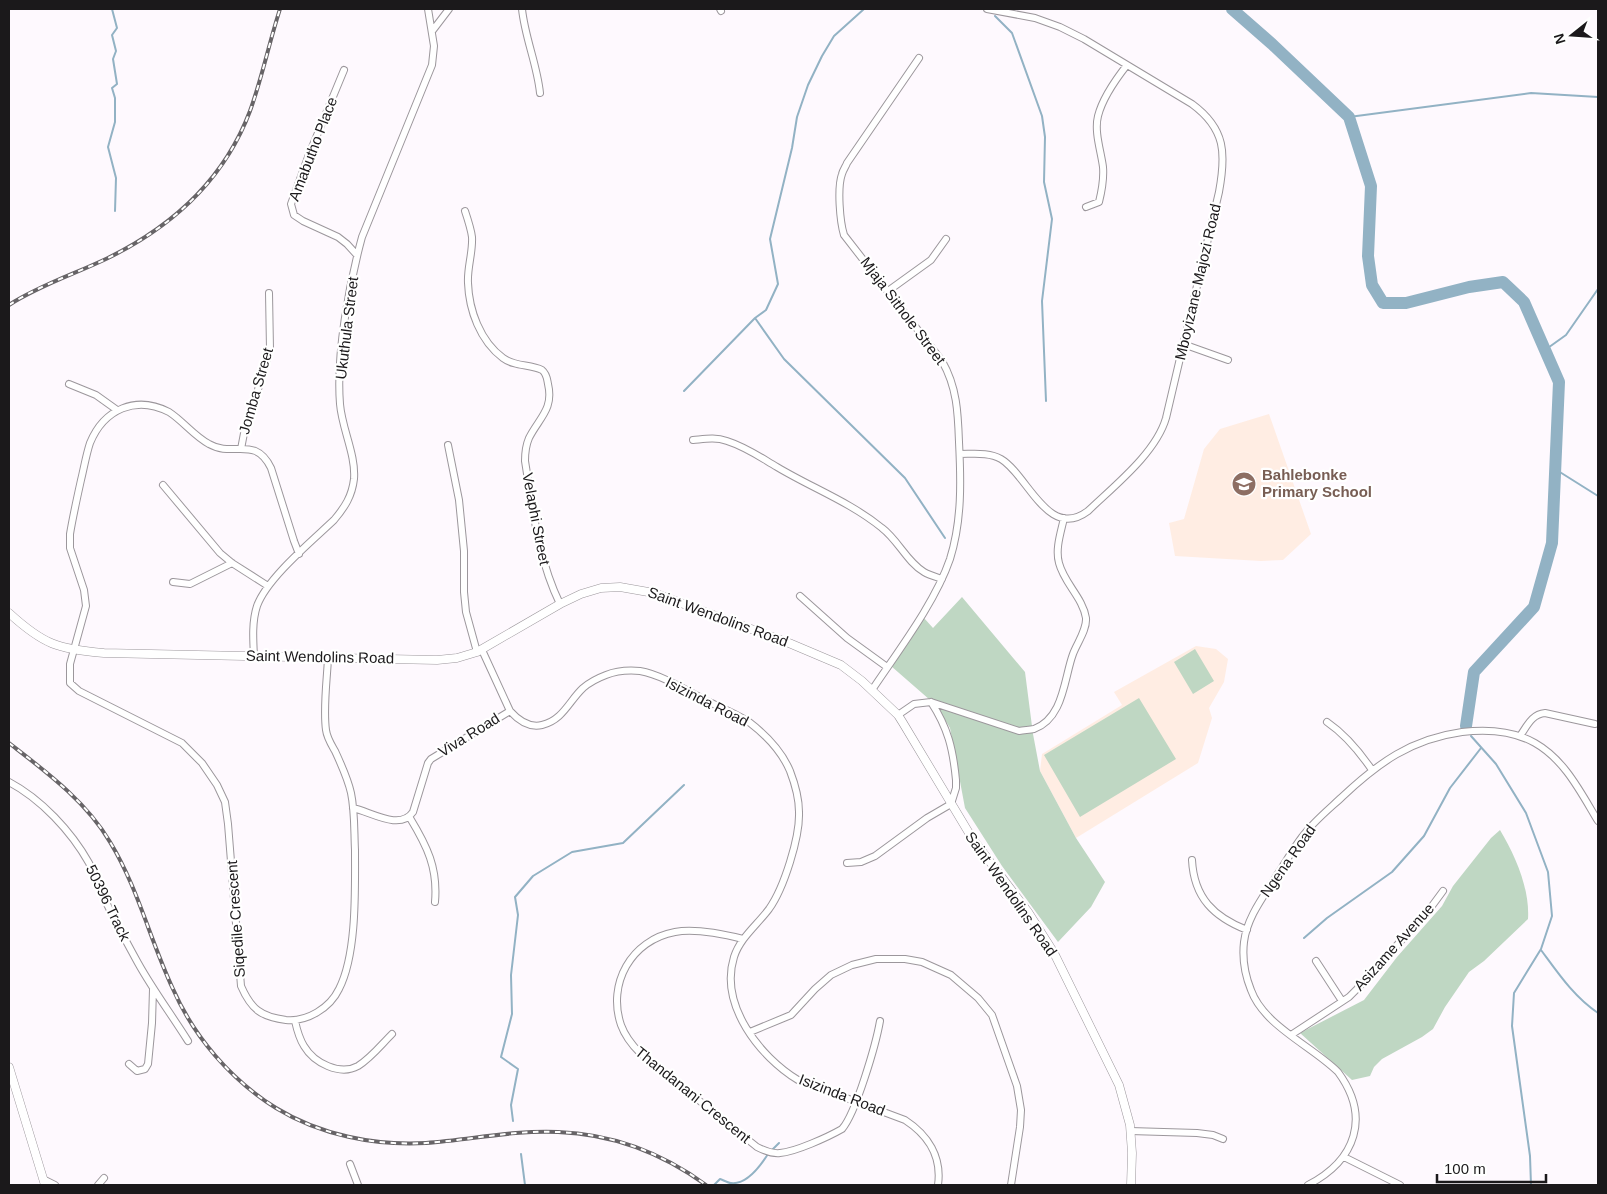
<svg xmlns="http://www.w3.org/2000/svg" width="1607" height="1194" viewBox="0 0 1607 1194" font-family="Helvetica,sans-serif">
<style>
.education{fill:#ffede3}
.green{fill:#bfd7c3}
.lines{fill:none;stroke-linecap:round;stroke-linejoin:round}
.stream{stroke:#92b2c4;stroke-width:2}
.river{stroke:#92b2c4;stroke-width:12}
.minor-casing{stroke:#9c979c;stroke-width:8}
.tertiary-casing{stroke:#9c979c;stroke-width:9}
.minor{stroke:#fff;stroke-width:6}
.tertiary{stroke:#fff;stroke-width:8}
.rail-casing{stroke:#676467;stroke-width:4}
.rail{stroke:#fff;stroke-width:2;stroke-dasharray:5.5;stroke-linecap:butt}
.labels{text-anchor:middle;stroke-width:4.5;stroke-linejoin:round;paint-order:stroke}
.street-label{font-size:15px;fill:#1b191b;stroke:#fff}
.education-label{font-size:15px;font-weight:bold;fill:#785e54;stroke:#fff;text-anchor:start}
</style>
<rect width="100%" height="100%" fill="#fef9fe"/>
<!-- education -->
<path class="education" d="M1269 414 1311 534 1283 560 1261 561 1175 556 1169 523 1184 519 1204 449 1220 429Z
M1196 646 1216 649 1228 659 1224 682 1209 708 1212 718 1198 763 1076 838 1040 771 1042 754 1122 705 1114 692Z"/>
<!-- green -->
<path class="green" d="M962 597 1025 672 1033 734 1040 771 1076 838 1105 882 1091 907 1058 942 1002 866 965 808 950 728 938 708 930 700 891 666 924 618 933 628Z
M1195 649 1214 681 1193 694 1174 662Z
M1139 698 1176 759 1080 817 1044 755Z
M1500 830C1515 855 1530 889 1528 919L1484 961 1469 972 1445 1007 1433 1029 1422 1037 1382 1059 1374 1067 1370 1076 1352 1080 1300 1033 1364 1000 1397 957 1442 906 1453 886 1491 838Z"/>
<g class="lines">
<!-- stream -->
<path class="stream" d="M112 9 117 28 112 35 116 51 113 59 117 84 112 88 115 98V122L108 147 116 178 115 211
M995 16 1012 33 1042 116 1045 137 1044 182 1052 219 1042 301 1046 401
M1349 117 1531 93 1598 97
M755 318 784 359 905 478 945 538
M1545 350 1566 335 1598 289
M684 391 755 318 766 310 778 284 770 239 792 148 797 117 808 85 822 56 834 36 864 9
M1555 469 1598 496
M1471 736 1496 764 1526 813 1548 872 1552 916 1541 949 1514 993 1512 1026 1530 1156 1531 1185
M1304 938 1327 918 1392 872 1424 836 1450 788 1481 748
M1541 950C1558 973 1574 997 1598 1013
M513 1121 511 1105 518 1069 501 1057 512 1014 511 975 518 915 515 897 533 876 572 852 623 843 684 785
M772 1150 779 1143
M521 1154 525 1185
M714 1185 720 1179C723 1180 728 1183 731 1183 747 1185 761 1165 768 1154"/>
<!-- river -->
<path class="river" d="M1232 9 1272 44 1349 117 1371 186 1368 256 1372 285 1383 303H1406L1469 287 1503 282 1524 302 1559 382 1552 543 1534 607 1474 672 1466 726"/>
<defs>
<path id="minor" d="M522 9C525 38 537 64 540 93
M720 9 721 11
M433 30 449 9
M344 70 308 157 291 204 294 215 303 221 338 237 347 244 357 255
M1086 207 1099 202C1102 190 1104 179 1103 167 1101 151 1094 132 1098 116 1102 100 1116 79 1127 65
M465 211C468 220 471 229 472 237 473 252 467 268 468 283 469 310 480 341 503 358 515 367 530 364 542 370 547 374 547 379 548 384 554 409 539 418 529 438 526 445 525 453 525 461 533 510 538 559 560 604
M888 291 931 260 946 239
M1183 344 1228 360
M69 384 96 395 117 410
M693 440C705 439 715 437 727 441 746 447 760 457 777 467 812 488 850 502 882 528 898 540 907 562 924 572 929 575 936 577 942 579
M448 445 459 500 464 551V592L466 612 477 652
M241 449 245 428 255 404 259 385 270 349 269 293
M960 454C974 454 989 452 1001 459 1028 475 1048 541 1088 511 1114 486 1156 453 1166 418L1219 192C1226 154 1226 129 1192 104L1084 39 1060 27 1035 18 987 9
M163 485 220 553 232 563 268 586
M299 554 294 541 271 468C255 435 233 458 209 444 194 436 183 421 169 412 136 395 104 409 90 443 86 455 84 468 81 480 77 498 73 516 70 534V548L84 590 86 606 70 664V683L79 691 182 743 202 763 217 785 225 802 228 824 241 986C251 1009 261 1017 286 1020 307 1022 330 1008 339 989 357 954 355 890 355 850 354 832 355 812 351 793 348 779 341 764 335 751 331 744 327 738 326 730 323 708 327 680 328 658
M173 582 190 584 232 563
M800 596 847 638 887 667
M482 650 510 711C518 720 529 728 542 725 563 720 569 701 583 688 590 682 598 678 606 675 616 671 629 670 640 671 660 674 690 692 709 702 722 708 737 714 749 722 766 735 782 752 790 771 795 784 799 798 799 812 800 837 784 888 769 909 757 925 740 938 734 957 719 1005 760 1057 798 1080L905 1120C928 1135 942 1157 938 1185
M254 656C253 639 252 621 257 606 267 578 312 541 334 520 345 507 352 496 354 479 356 455 342 429 340 404 336 354 349 285 362 237L432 65 434 46 428 9
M872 690C898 651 935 603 950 559 962 521 961 481 959 442 958 413 957 387 942 361L844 235C840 222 837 188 842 174 843 170 846 166 847 163L919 58
M898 715 914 704 931 702 1019 731C1024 730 1029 730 1034 729 1064 718 1064 678 1073 654 1077 643 1087 630 1086 618 1083 598 1064 583 1059 563 1055 549 1061 532 1064 518
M1327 722C1346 735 1359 751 1372 770
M1520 736C1527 726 1532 714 1545 713L1595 724
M9 782C41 799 71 831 89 863 95 876 100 889 106 902 116 923 127 943 138 963 153 990 171 1014 188 1041
M353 808C371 812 400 831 413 812L428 763 431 759 510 711
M410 818C427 846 438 868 435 902
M1192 860C1194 898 1214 917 1247 930
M847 863 861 862 875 856 927 818 951 804 956 788V780C953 749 948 728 931 702
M743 939C723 934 696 928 675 932 631 940 607 984 621 1025 625 1036 632 1045 640 1053L757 1147C765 1151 772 1154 780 1153 795 1152 828 1137 842 1129 856 1113 876 1044 880 1021
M1316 961 1342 1001
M295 1021C297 1030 299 1038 304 1046 314 1063 340 1076 358 1066 371 1058 381 1045 392 1034
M750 1032 791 1015 815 989 831 975 852 965 876 959H905L922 962 951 975 978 998 992 1015 1017 1086 1021 1110 1020 1127 1011 1185
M1291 1035 1349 997 1357 989 1429 910 1443 891
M129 1064 137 1071 145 1069 148 1064 152 1023 153 989
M1130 1131 1197 1133 1213 1135 1223 1139
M1344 1157 1400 1185
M350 1164 358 1185
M43 1179 55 1185
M98 1185 104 1178
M1308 1185C1356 1160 1371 1117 1338 1072 1312 1046 1264 1026 1251 990 1245 975 1242 959 1244 942 1247 917 1264 896 1277 875 1285 863 1293 849 1302 837 1313 822 1328 810 1342 797 1378 763 1411 739 1462 732 1487 729 1512 730 1535 743 1565 760 1581 793 1598 821"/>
<path id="tertiary" d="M9 613C44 645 58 649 104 653L437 660 457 658 477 652 560 604 581 594 601 588 620 587 654 593 789 643 841 665 862 681 898 715 903 723 972 838 1028 912 1054 953 1119 1085 1130 1125 1132 1153 1131 1185
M9 1067 45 1185"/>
</defs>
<!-- minor casing -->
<use href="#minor" class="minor-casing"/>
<!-- tertiary casing -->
<use href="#tertiary" class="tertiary-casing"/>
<!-- minor -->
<use href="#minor" class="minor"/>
<!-- tertiary -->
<use href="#tertiary" class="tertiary"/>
<defs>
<path id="rail" d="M9 305C40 285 75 274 108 258 173 226 224 180 250 111 262 78 269 43 280 9
M9 743C45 771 86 801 110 842 138 888 150 940 173 989 194 1037 231 1080 276 1108 320 1135 375 1146 426 1143 470 1140 513 1130 558 1132 613 1134 662 1153 706 1185"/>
</defs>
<!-- rail casing -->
<use href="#rail" class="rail-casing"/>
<!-- rail -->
<use href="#rail" class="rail"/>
</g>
<!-- icons -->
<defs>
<symbol id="school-disc" viewBox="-11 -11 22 22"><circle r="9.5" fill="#8d6e63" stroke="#fff"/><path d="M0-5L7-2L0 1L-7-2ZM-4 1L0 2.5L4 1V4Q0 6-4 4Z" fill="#fff"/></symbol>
</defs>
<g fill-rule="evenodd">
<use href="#school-disc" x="1230" y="470" width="28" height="28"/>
</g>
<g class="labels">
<!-- street labels -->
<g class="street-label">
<text transform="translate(313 149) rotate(-69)" y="5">Amabutho Place</text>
<text transform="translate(1198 282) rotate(-77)" y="5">Mboyizane Majozi Road</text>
<text transform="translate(903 311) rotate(53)" y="5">Mjaja Sithole Street</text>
<text transform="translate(347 328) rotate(-83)" y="5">Ukuthula Street</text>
<text transform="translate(256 391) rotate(-74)" y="5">Jomba Street</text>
<text transform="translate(536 519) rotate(79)" y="5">Velaphi Street</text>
<text transform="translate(718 617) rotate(20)" y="5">Saint Wendolins Road</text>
<text transform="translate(320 657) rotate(1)" y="5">Saint Wendolins Road</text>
<text transform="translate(707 702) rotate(27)" y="5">Isizinda Road</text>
<text transform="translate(469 735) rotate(-32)" y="5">Viva Road</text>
<text transform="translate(1288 861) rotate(-55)" y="5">Ngena Road</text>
<text transform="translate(1011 894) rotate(55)" y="5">Saint Wendolins Road</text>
<text transform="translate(108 903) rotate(64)" y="5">50396 Track</text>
<text transform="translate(236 919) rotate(-94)" y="5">Siqedile Crescent</text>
<text transform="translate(1394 947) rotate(-48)" y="5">Asizame Avenue</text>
<text transform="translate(693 1095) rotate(39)" y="5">Thandanani Crescent</text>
<text transform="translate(842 1095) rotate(21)" y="5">Isizinda Road</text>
</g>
<!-- education labels -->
<g class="education-label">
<text x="1262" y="480">Bahlebonke<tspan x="1262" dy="17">Primary School</tspan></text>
</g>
</g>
<!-- border -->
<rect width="1607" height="1194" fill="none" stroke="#1b191b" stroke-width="20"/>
<!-- north arrow -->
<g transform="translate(1572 35) rotate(253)" stroke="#ffffff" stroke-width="4" paint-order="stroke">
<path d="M0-4L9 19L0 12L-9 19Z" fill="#1b191b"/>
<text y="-8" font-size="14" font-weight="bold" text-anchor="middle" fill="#1b191b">N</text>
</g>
<!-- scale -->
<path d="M1437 1174v8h109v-8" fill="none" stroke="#1b191b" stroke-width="2.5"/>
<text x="1444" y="1174" font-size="15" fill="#1b191b" stroke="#ffffff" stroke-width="4" paint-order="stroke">100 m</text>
</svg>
